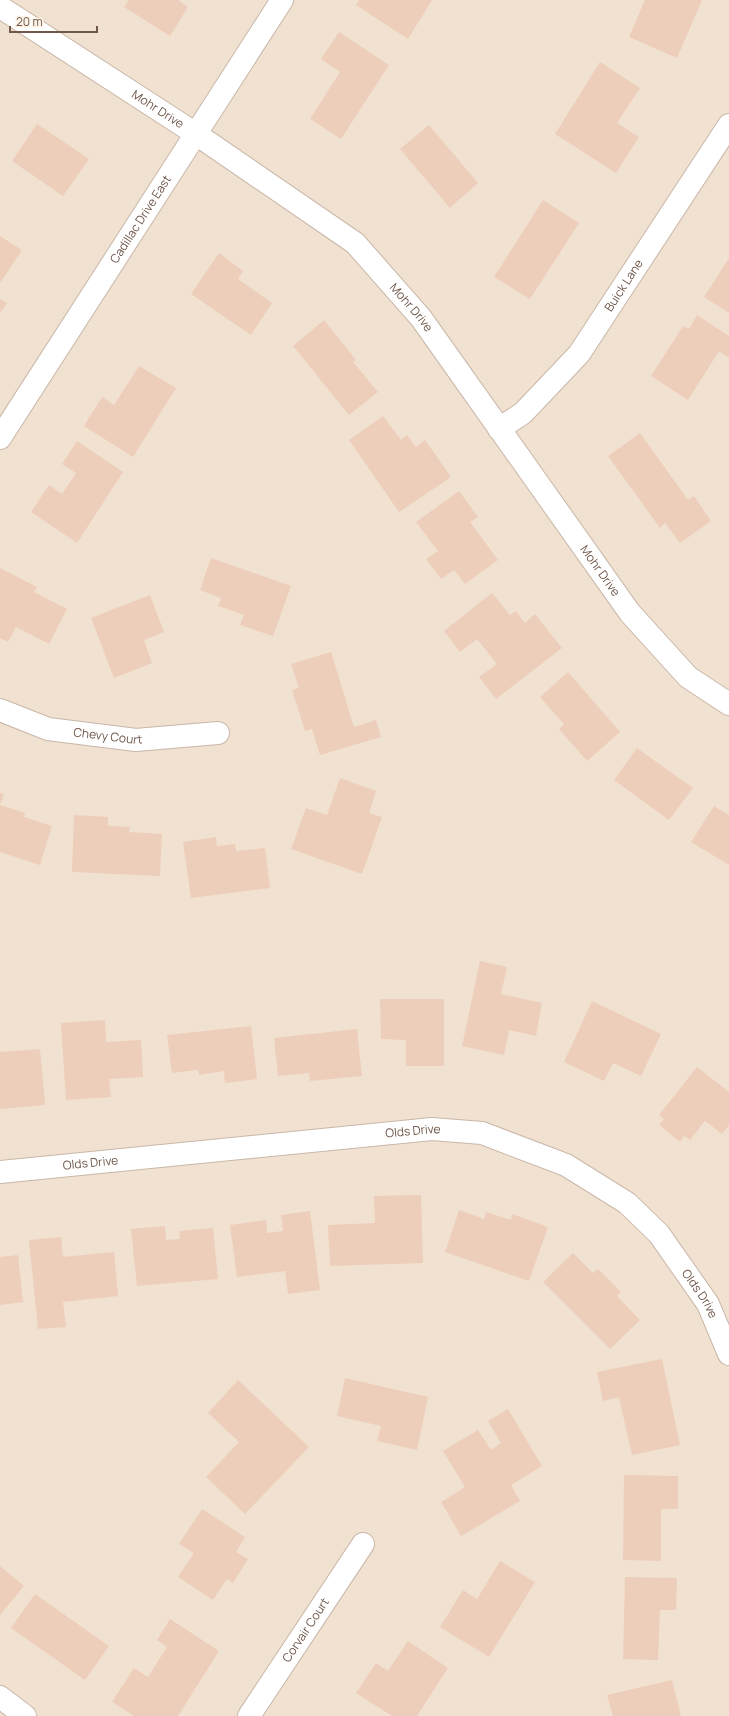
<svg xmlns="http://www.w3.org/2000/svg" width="729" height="1716" viewBox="0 0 729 1716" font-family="Manrope,sans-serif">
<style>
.residential{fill:#f1e1d0}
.building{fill:#edcebb}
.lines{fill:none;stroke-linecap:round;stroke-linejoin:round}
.street-casing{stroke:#c9b7a9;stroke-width:24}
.street{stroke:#fff;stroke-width:22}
.labels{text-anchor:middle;stroke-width:3;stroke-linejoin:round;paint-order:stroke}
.street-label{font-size:12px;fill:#6f574a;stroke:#fdf4e7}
</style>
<rect width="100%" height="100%" fill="#faf0e1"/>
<!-- residential -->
<path class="residential" d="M0 0H729V1716H0Z"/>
<!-- building -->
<path class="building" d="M129 0H180L179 1 188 7 170 36 124 7Z
M359 0H432L408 39 356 5Z
M645 0H702L677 58 629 37Z
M339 32 389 65 341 139 310 119 340 72 321 59Z
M600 62 640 88 617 123 639 137 616 173 555 134Z
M37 124 89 159 63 196 12 161Z
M429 125 478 183 450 208 400 149Z
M543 200 579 223 530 299 494 277Z
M0 236 22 250 0 283Z
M219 253 243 271 238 279 272 303 251 335 191 294Z
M729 258V313L704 297Z
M0 299 7 303 0 313Z
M697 315 729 336V358L719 351 688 400 651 376 683 326 689 329Z
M324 320 356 360 353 362 378 392 349 415 293 346Z
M139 366 176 388 133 457 84 426 102 397 114 405Z
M383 416 401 440 407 435 416 447 425 440 451 477 399 512 349 440Z
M640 433 688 500 694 496 711 521 680 543 665 523 660 528 608 456Z
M77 441 123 472 77 543 31 512 49 485 62 494 76 473 62 464Z
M459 491 478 517 470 522 498 560 465 584 454 570 441 579 426 559 438 551 416 522Z
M211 558 291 586 273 636 240 625 244 615 218 606 221 598 200 590Z
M0 568 37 587 34 592 67 609 49 644 16 627 8 642 0 638Z
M492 593 510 615 516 611 525 623 535 614 562 648 496 699 479 677 497 664 477 639 460 652 444 631Z
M150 595 164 632 144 640 152 663 114 678 91 618Z
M331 652 354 727 376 720 381 737 320 755 312 729 305 731 292 690 299 688 291 664Z
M568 672 620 732 587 761 559 729 564 724 540 697Z
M637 748 693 788 669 820 614 780Z
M340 778 376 791 369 813 382 817 362 874 291 849 306 808 327 815Z
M0 793 4 794 0 805 25 813 24 817 52 826 40 865 0 852Z
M714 806 729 815V865L691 842Z
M74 815 108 817V826L130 827 129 832 162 834 160 876 72 872Z
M216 837 217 846 235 844 236 851 265 848 270 888 191 898 183 842Z
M480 961 507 967 501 994 542 1003 536 1036 509 1030 504 1055 462 1046Z
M380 999H444V1066H406V1040L381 1039Z
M592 1001 661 1034 641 1076 613 1063 604 1081 564 1062Z
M105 1020 106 1042 141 1040 143 1077 109 1079 111 1097 66 1100 61 1023Z
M251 1026 257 1079 225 1083 224 1071 199 1075 198 1070 172 1073 167 1035Z
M357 1029 362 1076 310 1081 309 1073 278 1076 274 1038Z
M40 1049 45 1105 0 1109V1052Z
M697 1067 729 1092V1125L722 1134 705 1121 690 1140 684 1136 680 1142 659 1125 664 1119 659 1115Z
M421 1195 423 1263 330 1266 328 1225 375 1223 374 1196Z
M459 1210 484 1219 486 1212 511 1220 512 1214 548 1227 529 1281 445 1252Z
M310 1211 320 1290 288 1294 285 1271 237 1277 230 1225 266 1220 267 1233 283 1231 281 1215Z
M165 1226 166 1240 180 1239 179 1231 213 1228 218 1279 137 1286 131 1229Z
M61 1237 63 1257 114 1252 118 1296 63 1302 66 1327 38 1329 29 1240Z
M573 1253 593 1273 598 1269 621 1292 617 1296 640 1320 610 1349 543 1282Z
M18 1255 23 1302 0 1305V1257Z
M662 1359 680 1445 632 1455 619 1397 603 1401 597 1372Z
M345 1378 428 1397 417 1450 377 1441 381 1426 337 1416Z
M238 1380 309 1447 245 1514 206 1477 239 1442 208 1413Z
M508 1409 542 1466 511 1485 520 1501 461 1536 441 1502 465 1487 443 1451 478 1430 491 1450 501 1443 488 1421Z
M624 1475 678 1476V1509H661V1561L623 1560Z
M202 1509 245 1537 236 1552 248 1559 233 1583 227 1579 213 1600 178 1577 194 1553 179 1544Z
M500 1561 535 1582 489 1657 440 1627 463 1590 477 1599Z
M0 1566 24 1586 0 1615Z
M625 1577 677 1578 676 1610H660L658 1660 623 1659Z
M35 1594 109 1646 85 1680 11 1628Z
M170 1619 219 1651 178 1716H134L112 1702 134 1668 148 1677 167 1647 157 1640Z
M408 1641 448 1668 417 1716H392L356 1693 376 1663 388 1671Z
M672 1680 681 1716H613L607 1695Z"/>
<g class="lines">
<defs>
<g id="street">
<path id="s1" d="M0 7 196 134 355 243 421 318 630 613 688 677 729 704"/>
<path id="s2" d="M499 429 523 413 579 354 729 125"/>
<path id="s3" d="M0 438 282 0"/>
<path id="s4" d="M0 710 48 729 136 740 218 733"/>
<path id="s5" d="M0 1172 432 1129 482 1133 566 1165 627 1203 659 1234 708 1304 729 1354"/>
<path d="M0 1697 25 1716"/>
<path id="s6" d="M249 1716 363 1544"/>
</g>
</defs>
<!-- street casing -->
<use href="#street" class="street-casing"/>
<!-- street -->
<use href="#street" class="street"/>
</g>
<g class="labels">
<!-- street labels -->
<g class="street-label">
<text dy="4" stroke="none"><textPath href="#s1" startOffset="188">Mohr Drive</textPath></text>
<text dy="4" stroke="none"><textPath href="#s3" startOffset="260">Cadillac Drive East</textPath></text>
<text dy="4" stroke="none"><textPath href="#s2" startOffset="192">Buick Lane</textPath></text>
<text dy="4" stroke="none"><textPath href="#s1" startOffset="512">Mohr Drive</textPath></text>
<text dy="4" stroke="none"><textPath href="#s1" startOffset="836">Mohr Drive</textPath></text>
<text dy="4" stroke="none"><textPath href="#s4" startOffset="112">Chevy Court</textPath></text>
<text dy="4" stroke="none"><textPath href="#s5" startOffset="415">Olds Drive</textPath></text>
<text dy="4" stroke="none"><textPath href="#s5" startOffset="91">Olds Drive</textPath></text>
<text dy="4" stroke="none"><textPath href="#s5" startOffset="763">Olds Drive</textPath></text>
<text dy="4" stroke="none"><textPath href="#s6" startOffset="103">Corvair Court</textPath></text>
</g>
</g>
<!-- scale -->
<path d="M10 26v6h87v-6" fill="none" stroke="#6f574a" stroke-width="2"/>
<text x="16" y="26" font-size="12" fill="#6f574a" stroke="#fdf4e7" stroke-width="3" paint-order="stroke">20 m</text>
</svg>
